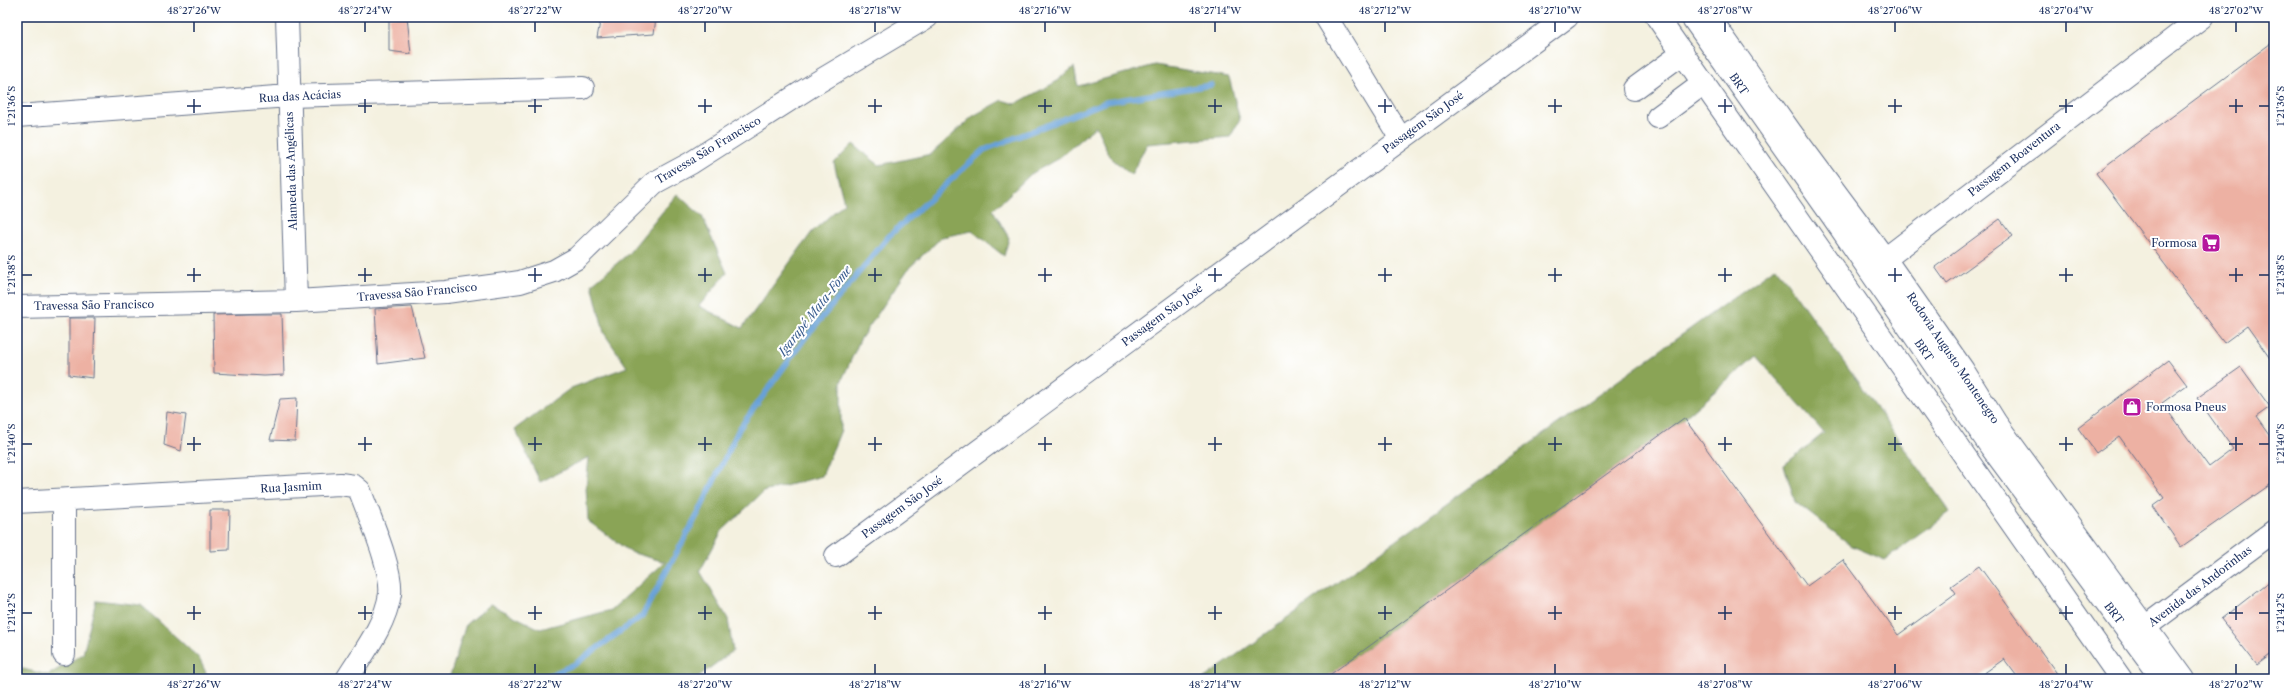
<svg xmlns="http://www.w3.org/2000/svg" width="2291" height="696" viewBox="0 0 2291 696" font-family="'Libre Caslon Text',serif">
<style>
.forest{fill:#8aa456;stroke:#526a5a}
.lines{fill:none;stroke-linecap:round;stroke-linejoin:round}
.stream{stroke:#68a1d7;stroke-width:5.5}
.building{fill:#edb1a3}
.minor-casing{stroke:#67738c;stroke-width:24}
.major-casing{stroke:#67738c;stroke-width:24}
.minor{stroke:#fff;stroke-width:22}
.major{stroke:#fff;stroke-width:22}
.ticks{fill:none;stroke:#1b2f5e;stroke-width:1.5}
.labels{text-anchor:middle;stroke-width:4;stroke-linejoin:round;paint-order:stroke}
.street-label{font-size:11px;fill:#1b2f5e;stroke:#fff}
.poi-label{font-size:11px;fill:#1b2f5e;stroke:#fff;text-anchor:end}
.water-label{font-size:12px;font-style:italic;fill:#3a5d8e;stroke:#fff}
.neatline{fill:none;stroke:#1b2f5e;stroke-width:1.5}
.ticks-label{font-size:10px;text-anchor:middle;fill:#1b2f5e}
</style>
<rect width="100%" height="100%" fill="#fff"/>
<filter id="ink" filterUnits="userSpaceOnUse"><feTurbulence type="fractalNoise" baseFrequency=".025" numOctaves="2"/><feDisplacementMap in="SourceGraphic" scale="8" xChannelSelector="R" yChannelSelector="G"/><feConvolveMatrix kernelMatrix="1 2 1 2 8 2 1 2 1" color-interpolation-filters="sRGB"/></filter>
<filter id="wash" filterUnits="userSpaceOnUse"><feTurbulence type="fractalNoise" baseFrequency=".012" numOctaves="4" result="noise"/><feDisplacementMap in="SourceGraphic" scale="16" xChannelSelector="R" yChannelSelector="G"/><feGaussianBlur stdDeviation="0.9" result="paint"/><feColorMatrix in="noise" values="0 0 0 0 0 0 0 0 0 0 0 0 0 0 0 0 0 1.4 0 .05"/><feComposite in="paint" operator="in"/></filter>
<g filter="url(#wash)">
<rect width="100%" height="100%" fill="#f4f1e0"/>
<!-- forest -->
<path class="forest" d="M1155 65 1229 77 1240 120 1230 137 1147 144 1131 175 1109 156 1096 126 1059 158 1031 174 993 210 1009 238 1004 256 972 231 942 237 909 268 860 340 841 382V430L822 476 763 492 722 531 700 571 728 619 733 651 695 679H449L466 624 490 604 540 629 611 610 665 562 630 552 588 521 586 487 589 457 540 482 515 429 571 388 627 367 604 333 592 284 628 254 677 194 702 216 727 273 699 306 742 328 812 232 844 203 834 163 853 144 879 165 931 154 973 116 1002 100 1015 104 1054 83 1074 67 1078 86Z
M1776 267 1950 512 1885 560 1852 546 1795 502 1784 465 1824 433 1756 356 1684 418 1324 679H1203Z
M96 600 141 605 199 658 209 679H17V671L19 668 48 675 83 654Z"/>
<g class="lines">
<!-- stream -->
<path class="stream" d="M541 679 575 664 642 616 699 512 739 429 806 337 889 236 984 150 1106 102 1211 85"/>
</g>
<g id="blocks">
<!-- building -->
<path class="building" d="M389 17H407L411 54 389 51Z
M601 17H656L654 34 597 38Z
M2274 41V364L2247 326 2224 343 2096 173Z
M2000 219 2013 236 1947 284 1935 267Z
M412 307 425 358 378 364 375 309Z
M251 314H282L284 375 264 376 214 373 213 315Z
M69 318H95L93 378 69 375Z
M2168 360 2187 385 2162 403 2209 467 2233 449 2197 398 2241 367 2270 407 2256 417 2274 442V482L2181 547 2153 506 2164 498 2119 436 2096 453 2078 428Z
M297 398 295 441 270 440 280 399Z
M167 412 186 415 181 451 164 445Z
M1684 418 1807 586 1843 560 1898 635 1956 593 1951 586 1979 566 2061 679H2019L2004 659 1976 679H1324Z
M210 510H230L229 550 210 551Z
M2274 578V652L2257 665 2221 619Z"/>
</g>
</g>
<g filter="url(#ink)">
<use href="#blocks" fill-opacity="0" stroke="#67738c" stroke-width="1"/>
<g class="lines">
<defs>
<path id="minor" d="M287 17 296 301
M1326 17 1401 139
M1692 17 1833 217 1991 447 2163 679
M1634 89 1683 53
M17 116 289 96 583 88
M1658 117 1704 83
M1885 259 2202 17
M17 307 296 301 446 292 520 282 554 271 577 258 654 183 691 163 813 85 927 17
M64 501V654
M17 502 340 484 354 486 360 491C369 516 393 569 390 594 385 626 363 653 347 679
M836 556 1567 17
M2145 627 2274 531"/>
<path id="major" d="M1657 17 2121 679
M1709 17 1792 134 1885 259 1963 370 1996 423 2183 679"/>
</defs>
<!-- minor casing -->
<use href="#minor" class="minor-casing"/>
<!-- major casing -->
<use href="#major" class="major-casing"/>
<!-- minor -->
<use href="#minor" class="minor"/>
<!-- major -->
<use href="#major" class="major"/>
</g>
</g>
<!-- ticks -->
<path class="ticks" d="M194 22V32M365 22V32M535 22V32M705 22V32M875 22V32M1045 22V32M1215 22V32M1385 22V32M1555 22V32M1725 22V32M1895 22V32M2066 22V32M2236 22V32M194 99V113M365 99V113M535 99V113M705 99V113M875 99V113M1045 99V113M1215 99V113M1385 99V113M1555 99V113M1725 99V113M1895 99V113M2066 99V113M2236 99V113M22 106H32M187 106H201M358 106H372M528 106H542M698 106H712M868 106H882M1038 106H1052M1208 106H1222M1378 106H1392M1548 106H1562M1718 106H1732M1888 106H1902M2059 106H2073M2229 106H2243M2259 106H2269M194 268V282M365 268V282M535 268V282M705 268V282M875 268V282M1045 268V282M1215 268V282M1385 268V282M1555 268V282M1725 268V282M1895 268V282M2066 268V282M2236 268V282M22 275H32M187 275H201M358 275H372M528 275H542M698 275H712M868 275H882M1038 275H1052M1208 275H1222M1378 275H1392M1548 275H1562M1718 275H1732M1888 275H1902M2059 275H2073M2229 275H2243M2259 275H2269M194 437V451M365 437V451M535 437V451M705 437V451M875 437V451M1045 437V451M1215 437V451M1385 437V451M1555 437V451M1725 437V451M1895 437V451M2066 437V451M2236 437V451M22 444H32M187 444H201M358 444H372M528 444H542M698 444H712M868 444H882M1038 444H1052M1208 444H1222M1378 444H1392M1548 444H1562M1718 444H1732M1888 444H1902M2059 444H2073M2229 444H2243M2259 444H2269M194 606V620M365 606V620M535 606V620M705 606V620M875 606V620M1045 606V620M1215 606V620M1385 606V620M1555 606V620M1725 606V620M1895 606V620M2066 606V620M2236 606V620M22 613H32M187 613H201M358 613H372M528 613H542M698 613H712M868 613H882M1038 613H1052M1208 613H1222M1378 613H1392M1548 613H1562M1718 613H1732M1888 613H1902M2059 613H2073M2229 613H2243M2259 613H2269M194 664V674M365 664V674M535 664V674M705 664V674M875 664V674M1045 664V674M1215 664V674M1385 664V674M1555 664V674M1725 664V674M1895 664V674M2066 664V674M2236 664V674"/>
<!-- icons -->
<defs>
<symbol id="supermarket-square" viewBox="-11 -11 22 22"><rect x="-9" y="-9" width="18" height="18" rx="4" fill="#b5179e" stroke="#fff"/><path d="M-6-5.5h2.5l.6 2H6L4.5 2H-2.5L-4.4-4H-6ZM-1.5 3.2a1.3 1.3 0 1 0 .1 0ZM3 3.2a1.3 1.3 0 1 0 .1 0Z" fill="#fff"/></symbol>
<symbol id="shop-square" viewBox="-11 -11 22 22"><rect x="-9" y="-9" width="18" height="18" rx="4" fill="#b5179e" stroke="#fff"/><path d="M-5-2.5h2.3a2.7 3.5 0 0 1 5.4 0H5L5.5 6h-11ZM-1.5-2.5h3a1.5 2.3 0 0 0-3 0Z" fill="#fff"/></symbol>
</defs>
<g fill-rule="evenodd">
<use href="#supermarket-square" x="2200" y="232" width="22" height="22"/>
<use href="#shop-square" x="2121" y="396" width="22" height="22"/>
</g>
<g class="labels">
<!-- street labels -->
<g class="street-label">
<text transform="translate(1739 84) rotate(55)" y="4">BRT</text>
<text transform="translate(300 96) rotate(-3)" y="4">Rua das Acácias</text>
<text transform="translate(1423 122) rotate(-36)" y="4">Passagem São José</text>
<text transform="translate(708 150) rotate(-31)" y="4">Travessa São Francisco</text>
<text transform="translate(2014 159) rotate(-38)" y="4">Passagem Boaventura</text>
<text transform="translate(291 171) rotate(-92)" y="4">Alameda das Angélicas</text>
<text transform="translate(417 292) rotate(-5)" y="4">Travessa São Francisco</text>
<text transform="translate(94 305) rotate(-1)" y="4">Travessa São Francisco</text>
<text transform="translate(1162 315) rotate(-36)" y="4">Passagem São José</text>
<text transform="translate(1924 350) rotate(56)" y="4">BRT</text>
<text transform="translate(1953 358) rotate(56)" y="4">Rodovia Augusto Montenegro</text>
<text transform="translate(291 487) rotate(-3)" y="4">Rua Jasmim</text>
<text transform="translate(902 507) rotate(-36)" y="4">Passagem São José</text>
<text transform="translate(2200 586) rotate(-37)" y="4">Avenida das Andorinhas</text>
<text transform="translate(2114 613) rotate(53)" y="4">BRT</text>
</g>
<!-- poi labels -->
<g class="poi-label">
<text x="2197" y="247">Formosa</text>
<text x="2146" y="411" text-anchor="start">Formosa Pneus</text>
</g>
<!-- water labels -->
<g class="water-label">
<text transform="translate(815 311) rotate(-52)" y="4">Igarapé Mata-Fome</text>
</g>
</g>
<!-- margin -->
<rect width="2291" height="696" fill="none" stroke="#fff" stroke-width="44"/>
<rect x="22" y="22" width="2247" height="652" class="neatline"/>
<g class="ticks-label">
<text x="194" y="14">48°27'26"W</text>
<text x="365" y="14">48°27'24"W</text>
<text x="535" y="14">48°27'22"W</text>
<text x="705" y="14">48°27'20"W</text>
<text x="875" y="14">48°27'18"W</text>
<text x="1045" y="14">48°27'16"W</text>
<text x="1215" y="14">48°27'14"W</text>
<text x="1385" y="14">48°27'12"W</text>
<text x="1555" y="14">48°27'10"W</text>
<text x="1725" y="14">48°27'08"W</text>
<text x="1895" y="14">48°27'06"W</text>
<text x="2066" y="14">48°27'04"W</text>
<text x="2236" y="14">48°27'02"W</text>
<text transform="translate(11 106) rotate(-90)" y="4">1°21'36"S</text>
<text transform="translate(2280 106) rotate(-90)" y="4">1°21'36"S</text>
<text transform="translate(11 275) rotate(-90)" y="4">1°21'38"S</text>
<text transform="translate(2280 275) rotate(-90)" y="4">1°21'38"S</text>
<text transform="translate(11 444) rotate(-90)" y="4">1°21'40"S</text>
<text transform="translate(2280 444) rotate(-90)" y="4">1°21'40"S</text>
<text transform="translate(11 613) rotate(-90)" y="4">1°21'42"S</text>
<text transform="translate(2280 613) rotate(-90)" y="4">1°21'42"S</text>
<text x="194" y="688">48°27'26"W</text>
<text x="365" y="688">48°27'24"W</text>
<text x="535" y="688">48°27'22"W</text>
<text x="705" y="688">48°27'20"W</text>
<text x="875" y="688">48°27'18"W</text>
<text x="1045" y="688">48°27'16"W</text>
<text x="1215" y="688">48°27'14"W</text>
<text x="1385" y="688">48°27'12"W</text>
<text x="1555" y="688">48°27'10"W</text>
<text x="1725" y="688">48°27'08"W</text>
<text x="1895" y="688">48°27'06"W</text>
<text x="2066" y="688">48°27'04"W</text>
<text x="2236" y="688">48°27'02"W</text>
</g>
</svg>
